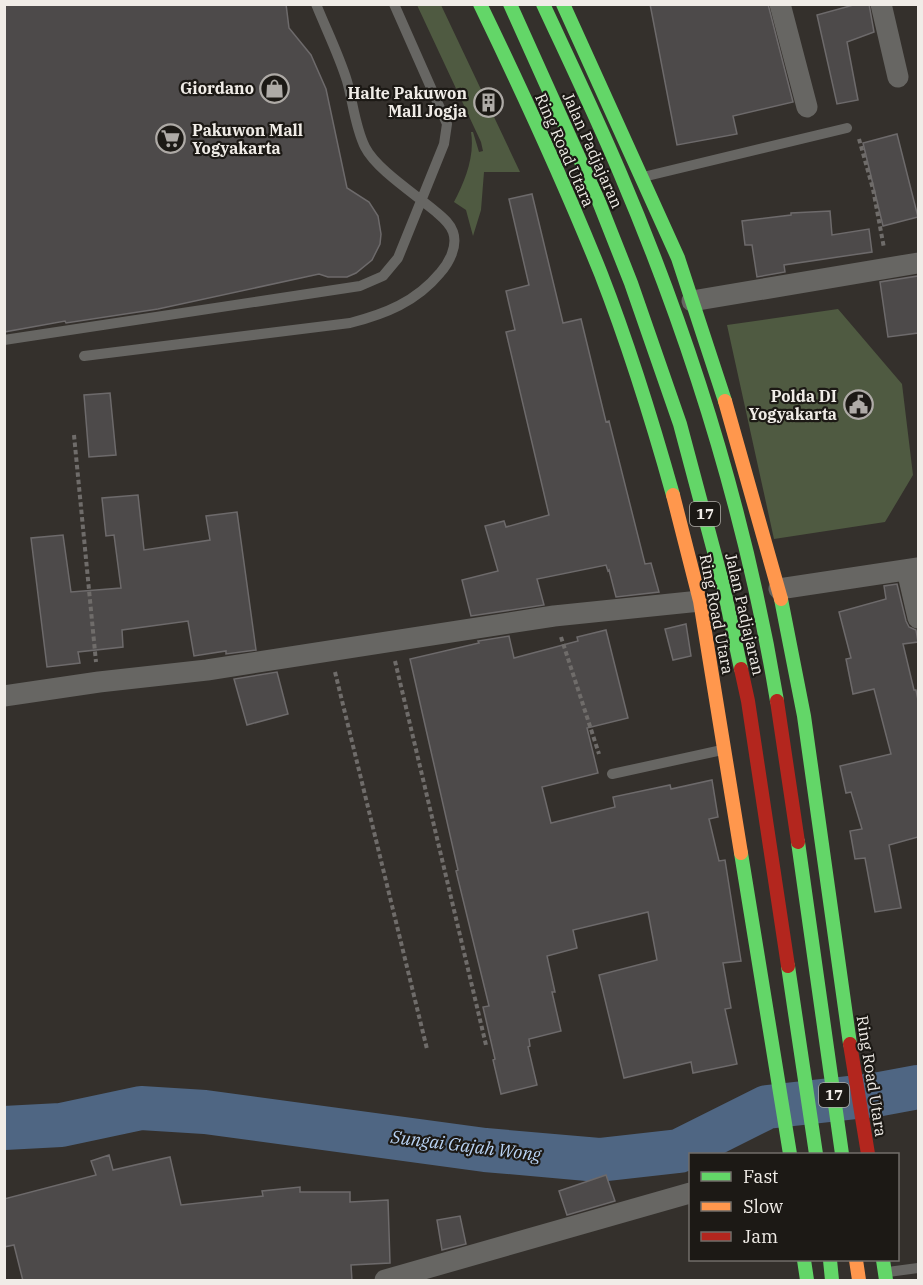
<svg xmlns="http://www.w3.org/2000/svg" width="923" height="1285" viewBox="0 0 923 1285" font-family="'IBM Plex Serif',serif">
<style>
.green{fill:#4f5a41}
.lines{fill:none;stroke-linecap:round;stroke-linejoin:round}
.river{stroke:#4f6683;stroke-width:44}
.building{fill:#4d4a4a;stroke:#6d6a6b;stroke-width:1.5}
.path{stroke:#6f6c6a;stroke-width:4;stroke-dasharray:4.5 3;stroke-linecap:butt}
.lane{stroke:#676663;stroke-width:10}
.street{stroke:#676663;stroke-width:21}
.fast{stroke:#63d668;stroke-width:14}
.slow{stroke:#ff974d;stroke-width:14}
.jam{stroke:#b3261e;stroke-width:14}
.labels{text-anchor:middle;stroke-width:4.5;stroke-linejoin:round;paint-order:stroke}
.shield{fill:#1c1915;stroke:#b0ada8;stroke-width:1.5}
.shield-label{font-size:15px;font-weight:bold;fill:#f0ece7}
.poi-label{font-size:16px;font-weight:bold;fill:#f0ece7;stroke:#1c1915;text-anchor:end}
.street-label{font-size:16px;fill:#f0ece7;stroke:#1c1915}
.water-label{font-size:18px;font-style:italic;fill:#b9d3f4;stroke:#1c1915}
</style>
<rect width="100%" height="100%" fill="#34302c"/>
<!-- green -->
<path class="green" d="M417 5H441L520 172H484L481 210 473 236 466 210 454 202C465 181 475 156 471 132H473L479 152 483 151 481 142Z
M838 309 902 384 913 475 885 522 774 539 727 325Z"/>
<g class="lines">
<!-- river -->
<path class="river" d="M4 1128 61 1125 141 1108 205 1112 485 1150 599 1160 679 1151 767 1107 875 1095 918 1087"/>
</g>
<!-- building -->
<path class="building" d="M4 4H286L289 28 311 55 326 89 347 188 369 202 378 216 381 234 380 244 372 260 356 273 347 277H328L319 274 158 309 66 323 65 321 4 332Z
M650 4H768L793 102 733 116 737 134 677 145Z
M857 4H869L874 32 847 42 858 100 837 104 817 15Z
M897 134 918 217 883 226 863 143Z
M532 194 563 323 581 319 606 422 609 421 645 564 651 563 659 592 616 597 609 570 608 571 606 565 537 579 544 605 471 616 462 580 498 571 485 526 504 521 506 527 549 515 506 332 515 330 506 291 529 285 509 199Z
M830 211 832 235 869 229 872 252 784 265 785 272 757 277 752 245H745L742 221 791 215V213Z
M918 276V333L888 337 880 282Z
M110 393 116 455 89 457 84 395Z
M138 495 144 550 210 540 206 516 237 512 256 650 226 654V651L194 656 188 621 122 630 123 647 78 652 80 663 47 667 31 538 63 535 71 592 121 588 114 535 106 536 102 498Z
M897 584 906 621 909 627 916 630 918 642 903 644 914 690H916L918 700V837L889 845 901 908 875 912 865 858 855 859 850 831 862 829 851 792 846 793 840 766 891 754 874 689 853 694 846 659 851 658 839 612 886 599 884 586Z
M686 624 691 656 673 660 665 629Z
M606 630 628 718 587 728 598 773 542 787 551 823 615 807 613 797 670 785 671 789 712 780 718 817 709 819 719 861 725 860 741 961 723 963 731 1008 725 1009 737 1064 693 1073 691 1062 624 1078 599 975 657 960 648 912 573 930 577 948 547 956 555 992H552L561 1031 529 1039 530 1046 528 1047 537 1085 501 1094 493 1060 495 1059 483 1007 489 1006 456 871 458 870 410 659 479 643 478 641 509 636 514 658 578 641 577 637Z
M277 672 288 714 247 725 234 679Z
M109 1155 113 1170 170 1157 181 1205 263 1196 262 1191 300 1187V1192H350V1202L388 1200 390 1263 351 1265 352 1281H23L14 1245 4 1247V1199L96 1175 91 1161Z
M606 1175 615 1201 567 1215 559 1191Z
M460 1216 466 1244 442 1250 437 1220Z"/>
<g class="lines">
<!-- path -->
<path class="path" d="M859 139 873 189 884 248
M74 435 96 662
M561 637 599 754
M395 661 486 1045
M335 672 427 1049"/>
<!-- lane -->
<path class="lane" d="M643 177 847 128
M4 340 360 286 383 276 398 258 444 144 447 124 394 4
M84 356 350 323C385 314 416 302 440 273 449 263 458 246 453 232 450 223 442 217 435 211 415 194 376 169 365 147 355 127 353 102 347 81 339 55 326 29 316 4
M612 774 722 750
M888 1272 918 1268"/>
<!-- street -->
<path class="street" d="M780 4 807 107
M881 4 898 77
M692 301 918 263
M907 570 918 618
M779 589 918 568
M4 696 99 682 207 670 554 616 700 601
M385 1280 690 1193"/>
<!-- fast -->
<path class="fast" d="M480 4C523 93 564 182 601 274 629 346 652 420 673 495
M510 4 599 202 631 283 680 424 724 589 741 669
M543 4C569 60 596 116 620 173 692 342 747 520 777 701
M563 4 678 258 725 401
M781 599 804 716 850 1044
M798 842 842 1154
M741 853 790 1154
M788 966 816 1154
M804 1260 807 1280
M830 1260 832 1280
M883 1260 886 1280"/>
<!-- slow -->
<path class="slow" d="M725 401 781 599
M673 495 700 601 741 853
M856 1260 859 1280"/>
<!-- jam -->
<path class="jam" d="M741 669 748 701 788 966
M777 701 798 842
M850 1044 868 1154"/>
</g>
<!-- icons -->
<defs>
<symbol id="shop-ring" viewBox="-11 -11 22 22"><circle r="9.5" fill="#1c1915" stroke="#aeaaa6" stroke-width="1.5"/><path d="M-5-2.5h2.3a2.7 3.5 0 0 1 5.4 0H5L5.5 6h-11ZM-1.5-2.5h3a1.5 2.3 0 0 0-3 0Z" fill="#aeaaa6"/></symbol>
<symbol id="building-ring" viewBox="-11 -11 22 22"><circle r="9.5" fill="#1c1915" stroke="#aeaaa6" stroke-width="1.5"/><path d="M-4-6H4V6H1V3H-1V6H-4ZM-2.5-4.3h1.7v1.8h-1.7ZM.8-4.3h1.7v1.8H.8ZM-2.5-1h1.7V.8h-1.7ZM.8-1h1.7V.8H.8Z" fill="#aeaaa6"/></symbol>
<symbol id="supermarket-ring" viewBox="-11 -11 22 22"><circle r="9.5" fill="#1c1915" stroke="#aeaaa6" stroke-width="1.5"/><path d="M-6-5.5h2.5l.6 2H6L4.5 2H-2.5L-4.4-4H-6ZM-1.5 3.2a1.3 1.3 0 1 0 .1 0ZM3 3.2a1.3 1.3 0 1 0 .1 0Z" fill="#aeaaa6"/></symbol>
<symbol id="civic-ring" viewBox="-11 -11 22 22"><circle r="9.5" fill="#1c1915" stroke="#aeaaa6" stroke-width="1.5"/><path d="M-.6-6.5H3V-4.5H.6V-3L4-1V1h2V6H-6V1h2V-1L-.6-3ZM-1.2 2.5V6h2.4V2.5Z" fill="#aeaaa6"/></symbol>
</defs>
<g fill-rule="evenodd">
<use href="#shop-ring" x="258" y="72" width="33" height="33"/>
<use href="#building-ring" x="472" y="86" width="33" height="33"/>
<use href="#supermarket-ring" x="154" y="122" width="33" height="33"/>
<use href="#civic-ring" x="842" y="388" width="33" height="33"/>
</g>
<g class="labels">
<!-- shield labels -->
<g class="shield">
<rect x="690" y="502" width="30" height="24" rx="4.5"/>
<rect x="819" y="1083" width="30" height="24" rx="4.5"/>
</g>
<g class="shield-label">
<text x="705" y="519">17</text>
<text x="834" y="1100">17</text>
</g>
<!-- poi labels -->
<g class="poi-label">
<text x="254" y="94">Giordano</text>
<text x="467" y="99">Halte Pakuwon<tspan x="467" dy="18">Mall Jogja</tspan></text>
<text x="192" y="136" text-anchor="start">Pakuwon Mall<tspan x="192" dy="18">Yogyakarta</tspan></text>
<text x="837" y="402">Polda DI<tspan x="837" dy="18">Yogyakarta</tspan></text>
</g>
<!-- street labels -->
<g class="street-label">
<text transform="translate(565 150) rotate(66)" y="6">Ring Road Utara</text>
<text transform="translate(593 150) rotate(66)" y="6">Jalan Padjajaran</text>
<text transform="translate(717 614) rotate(79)" y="6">Ring Road Utara</text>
<text transform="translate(745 614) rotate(77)" y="6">Jalan Padjajaran</text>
<text transform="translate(872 1076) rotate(81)" y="6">Ring Road Utara</text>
</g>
<!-- water labels -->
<g class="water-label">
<text transform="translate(466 1146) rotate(7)" y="6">Sungai Gajah Wong</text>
</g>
</g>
<!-- border -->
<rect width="923" height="1285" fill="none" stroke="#f0ece7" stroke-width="12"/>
<!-- legend -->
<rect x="689" y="1153" width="210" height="108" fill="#1c1915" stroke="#716d69" stroke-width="1.5"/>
<rect x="701" y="1172" width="30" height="9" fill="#63d668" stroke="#716d69" stroke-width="1.5"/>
<text x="743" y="1183" font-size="18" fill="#f0ece7">Fast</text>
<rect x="701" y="1202" width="30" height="9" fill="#ff974d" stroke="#716d69" stroke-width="1.5"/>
<text x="743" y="1213" font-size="18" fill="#f0ece7">Slow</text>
<rect x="701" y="1232" width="30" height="9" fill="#b3261e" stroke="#716d69" stroke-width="1.5"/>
<text x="743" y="1243" font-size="18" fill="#f0ece7">Jam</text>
</svg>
